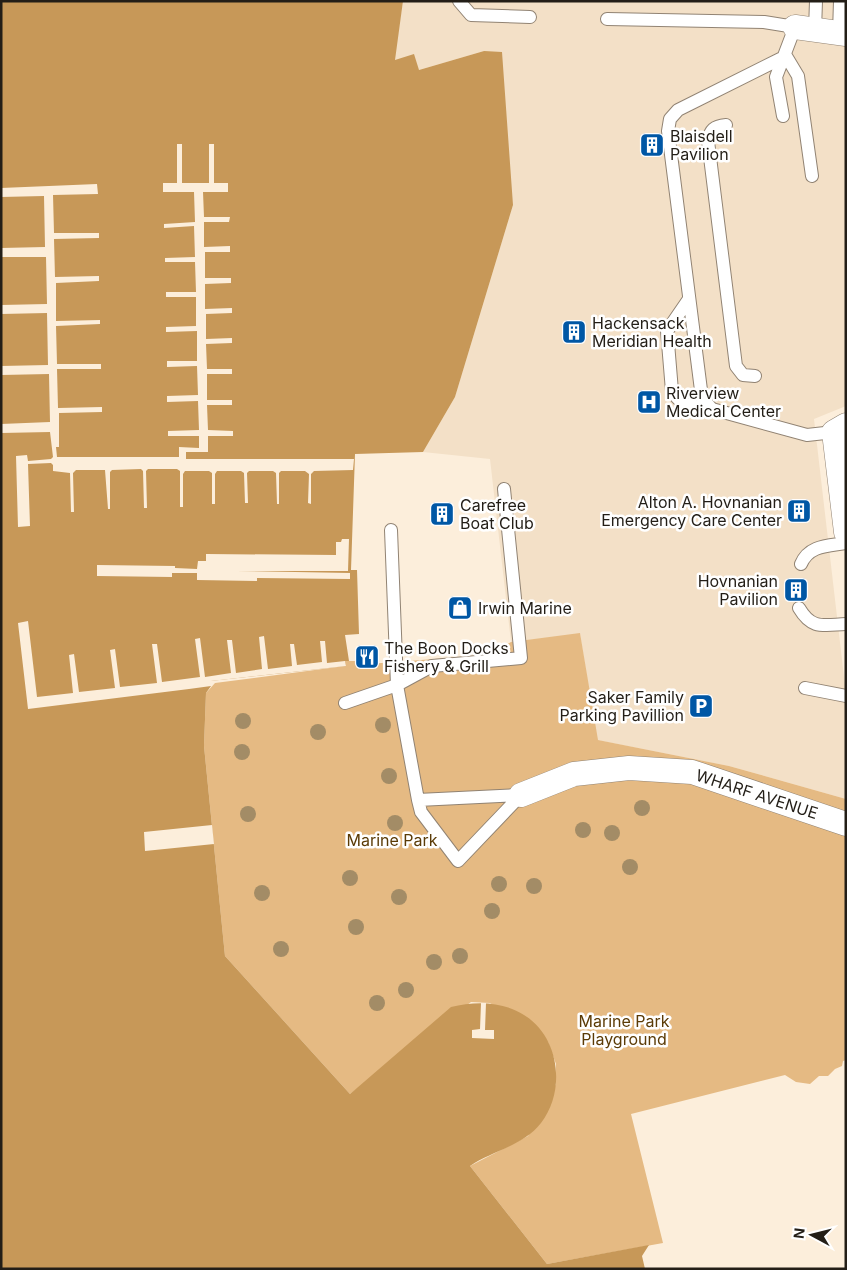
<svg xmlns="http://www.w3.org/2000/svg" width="847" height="1270" viewBox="0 0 847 1270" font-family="Inter,sans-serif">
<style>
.built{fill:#f3e0c7}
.green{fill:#e5ba83}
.water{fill:#c79858}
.pier{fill:#fceedb}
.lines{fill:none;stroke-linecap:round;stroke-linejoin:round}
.lane-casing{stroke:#918373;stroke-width:14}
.street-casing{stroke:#918373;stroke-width:25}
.lane{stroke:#fff;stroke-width:12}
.street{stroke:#fff;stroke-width:24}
.tree{fill:#a38c66}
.labels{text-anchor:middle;stroke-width:5;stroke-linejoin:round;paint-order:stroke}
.poi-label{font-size:16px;fill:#231e17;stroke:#fff;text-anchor:start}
.street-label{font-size:16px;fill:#231e17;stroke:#fff}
.park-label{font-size:16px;fill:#5b3b06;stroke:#fff}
</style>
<rect width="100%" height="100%" fill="#fceedb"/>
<!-- built -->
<path class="built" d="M403 1H846V406L814 419 846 694V799L729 766 597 740 580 634 511 642 490 459 423 452 455 397 513 205 484 51 419 70 394 60Z"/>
<!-- green -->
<path class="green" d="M580 633 598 740 729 766 846 799V1060L843 1061 842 1066 835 1069 828 1076H819L810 1084 796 1082 785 1075 631 1114 663 1243 547 1264 470 1166 528 1136 556 1084V1064L548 1042 490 1003 471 1002 350 1094 225 956 204 746 206 693 215 683 345 666V661H355V665L487 655 511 642Z"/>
<!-- water -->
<path class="water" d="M1 1H403L395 60 414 54 419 70 484 51 502 52 513 205 455 397 423 452 355 454 351 570H357L359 634 345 635 349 661H345L346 666 210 681 211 686 206 693 204 746 225 956 350 1094 451 1007C475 1001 502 1001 524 1015 560 1037 566 1091 541 1123 523 1146 492 1151 470 1166L547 1264 649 1245 642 1256 645 1269H1Z"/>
<!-- pier -->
<path class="pier" d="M177 144H182V183H209V144H214V183H228V192H203L204 217H230L229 222H204V247L230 246V252H205V278H231V283L205 284V309L232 308V313L206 314V339L232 338V343L206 344 207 369H232V374H207V400H232V405H207L208 430 233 431V436H208V452H186V459H354L353 470 314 471 311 474V504L308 503 309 474 305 471H281L279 473V504H277L276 473 273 471H249L247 473 248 503H245L244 473 241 471H217L215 474V504H212V473L209 471H185L183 474V507H180V471L177 469H148L146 471 147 508H144L143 471 141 469 112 470 110 472V509H108L105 470H76L73 473 74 512H71L70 473 53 471V465L51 463 28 464 30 526 18 527 16 456 27 455 28 461 51 459 53 457 50 432 1 433V424L50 422 49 374 1 375V366L48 365 47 313 1 314V305L47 304 46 257H1V248L45 247 44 196 1 197V188L97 184 98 194 53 195 54 233H99V238L54 239 55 277 99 276V281L56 283V321L100 320V324L56 326 57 364H101V369H57L58 408 102 407V412L59 413V447H56L57 457H179V447L199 448V436H168V431L199 430 198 401 167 402V396L198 395 197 366 167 367V361H197V331L166 332V327L196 326V297H166V292H196L195 262H165V258L195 257 194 226 164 228V224L195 222 194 192H163V183H177Z
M342 539H349L348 571H236L350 573V579L257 578V581L197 580V573H172V577L97 576V565L175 566V568L197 569 198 561H206V554L336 555V542H341Z
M28 621 37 697 73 693 69 655 74 654 79 692 115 688 110 650 115 649 120 687 157 683 152 644H157L162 682 200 677 195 639 200 638 205 677 231 673 227 640H232L236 673 262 669 259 637 264 636 268 669 292 666 290 644H294L297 665 322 662 320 641H325L327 663 345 661 346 666 211 681V686L189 689 28 709 18 623Z
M212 825 214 844 145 851 144 832Z
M481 1003H486L485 1030H494V1039L472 1038V1030L480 1029Z"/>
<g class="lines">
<defs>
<path id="lane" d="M459 1 471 15 530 17
M607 19 764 22 795 27 776 77 783 116
M815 30 816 1
M839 33 840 1
M786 56 678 110 670 119 668 131 702 398 712 409 807 435 834 432
M786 56 798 76 812 176
M726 125C714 126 710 130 708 141L736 366 743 375 755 376
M689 299 667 331 672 391C681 407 695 407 712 409
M391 530 397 685 418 800 421 812 458 861 521 795
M801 564C809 545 828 546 846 543
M799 608C812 630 823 625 846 624
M805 688 846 696
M345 703 397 685 432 666 521 658 504 489
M418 800 521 795"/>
<path id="street" d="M795 27 846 34
M846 425 834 432 846 532
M521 795 574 774 629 768 692 772 846 824"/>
</defs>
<!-- lane casing -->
<use href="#lane" class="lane-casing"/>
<!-- street casing -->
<use href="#street" class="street-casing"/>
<!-- lane -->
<use href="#lane" class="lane"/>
<!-- street -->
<use href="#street" class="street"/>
</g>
<!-- trees -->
<g class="tree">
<circle cx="243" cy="721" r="8"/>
<circle cx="383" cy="725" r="8"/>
<circle cx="318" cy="732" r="8"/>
<circle cx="242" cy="752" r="8"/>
<circle cx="389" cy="776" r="8"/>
<circle cx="642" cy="808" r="8"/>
<circle cx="248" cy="814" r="8"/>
<circle cx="395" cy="823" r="8"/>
<circle cx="583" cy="830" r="8"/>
<circle cx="612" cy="833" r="8"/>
<circle cx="630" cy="867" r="8"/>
<circle cx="350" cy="878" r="8"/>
<circle cx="499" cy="884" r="8"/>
<circle cx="534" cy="886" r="8"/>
<circle cx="262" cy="893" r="8"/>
<circle cx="399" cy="897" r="8"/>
<circle cx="492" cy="911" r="8"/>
<circle cx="356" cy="927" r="8"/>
<circle cx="281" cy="949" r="8"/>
<circle cx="460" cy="956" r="8"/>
<circle cx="434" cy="962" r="8"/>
<circle cx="406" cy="990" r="8"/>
<circle cx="377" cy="1003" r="8"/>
</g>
<!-- icons -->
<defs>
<symbol id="building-square" viewBox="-11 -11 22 22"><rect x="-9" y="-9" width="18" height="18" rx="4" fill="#0057a5" stroke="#fff"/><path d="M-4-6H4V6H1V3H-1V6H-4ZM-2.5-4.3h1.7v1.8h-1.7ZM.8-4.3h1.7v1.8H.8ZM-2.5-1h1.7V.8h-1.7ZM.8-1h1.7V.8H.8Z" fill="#fff"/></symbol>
<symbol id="hospital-square" viewBox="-11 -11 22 22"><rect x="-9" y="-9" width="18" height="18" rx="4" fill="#0057a5" stroke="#fff"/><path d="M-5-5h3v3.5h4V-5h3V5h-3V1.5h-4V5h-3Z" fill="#fff"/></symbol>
<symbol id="shop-square" viewBox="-11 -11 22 22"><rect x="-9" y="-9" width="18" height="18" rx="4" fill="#0057a5" stroke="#fff"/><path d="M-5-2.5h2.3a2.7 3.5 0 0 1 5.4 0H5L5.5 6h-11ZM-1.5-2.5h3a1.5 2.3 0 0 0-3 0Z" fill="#fff"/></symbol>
<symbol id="restaurant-square" viewBox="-11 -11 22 22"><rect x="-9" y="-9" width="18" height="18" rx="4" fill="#0057a5" stroke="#fff"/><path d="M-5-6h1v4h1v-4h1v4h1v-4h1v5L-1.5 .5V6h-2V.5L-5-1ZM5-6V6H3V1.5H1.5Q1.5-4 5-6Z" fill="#fff"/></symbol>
<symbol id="parking-square" viewBox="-11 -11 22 22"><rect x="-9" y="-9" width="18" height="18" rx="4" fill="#0057a5" stroke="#fff"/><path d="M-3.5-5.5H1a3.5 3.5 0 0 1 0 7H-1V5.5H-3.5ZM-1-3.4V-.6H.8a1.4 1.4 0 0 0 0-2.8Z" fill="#fff"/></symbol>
</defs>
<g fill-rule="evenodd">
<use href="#building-square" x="638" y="131" width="28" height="28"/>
<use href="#building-square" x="560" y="318" width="28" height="28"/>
<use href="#hospital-square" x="635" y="388" width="28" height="28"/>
<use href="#building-square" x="785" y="497" width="28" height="28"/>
<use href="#building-square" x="428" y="500" width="28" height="28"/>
<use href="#building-square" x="782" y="576" width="28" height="28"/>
<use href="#shop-square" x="446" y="594" width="28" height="28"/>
<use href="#restaurant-square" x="353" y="643" width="28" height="28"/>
<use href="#parking-square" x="687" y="692" width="28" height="28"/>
</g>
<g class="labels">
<!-- poi labels -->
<g class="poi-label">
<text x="670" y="142">Blaisdell<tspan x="670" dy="18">Pavilion</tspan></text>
<text x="592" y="329">Hackensack<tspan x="592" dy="18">Meridian Health</tspan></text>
<text x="666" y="399">Riverview<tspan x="666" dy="18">Medical Center</tspan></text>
<text x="782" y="508" text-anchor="end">Alton A. Hovnanian<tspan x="782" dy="18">Emergency Care Center</tspan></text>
<text x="460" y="511">Carefree<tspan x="460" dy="18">Boat Club</tspan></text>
<text x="778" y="587" text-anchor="end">Hovnanian<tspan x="778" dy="18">Pavilion</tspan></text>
<text x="478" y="614">Irwin Marine</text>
<text x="384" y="654">The Boon Docks<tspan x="384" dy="18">Fishery &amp; Grill</tspan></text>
<text x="684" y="703" text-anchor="end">Saker Family<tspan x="684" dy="18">Parking Pavillion</tspan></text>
</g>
<!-- street labels -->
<g class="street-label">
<text transform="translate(757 794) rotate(18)" y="6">WHARF AVENUE</text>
</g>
<!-- park labels -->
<g class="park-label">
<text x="392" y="846">Marine Park</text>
<text x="624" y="1027">Marine Park<tspan x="624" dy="18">Playground</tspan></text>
</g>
</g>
<!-- border -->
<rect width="847" height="1270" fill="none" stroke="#231e17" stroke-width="5"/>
<!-- north arrow -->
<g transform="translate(812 1235) rotate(277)" stroke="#ffffff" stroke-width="4" paint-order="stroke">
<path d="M0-4L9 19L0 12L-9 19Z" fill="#231e17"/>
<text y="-8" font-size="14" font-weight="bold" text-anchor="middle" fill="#231e17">N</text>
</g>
</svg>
